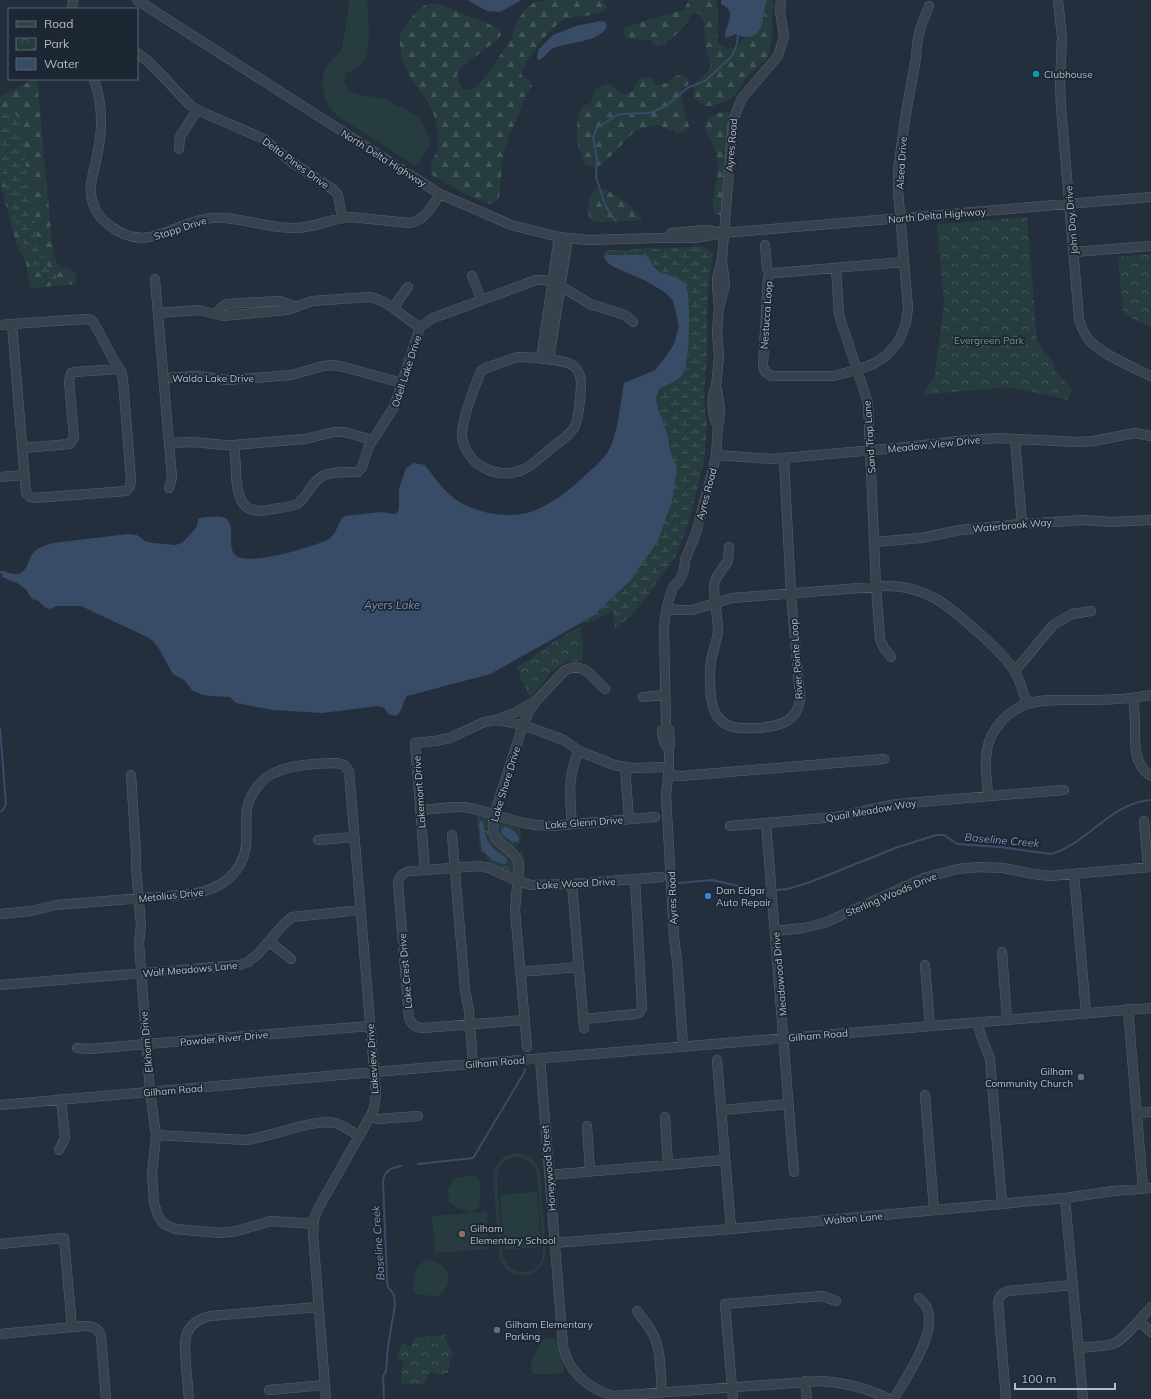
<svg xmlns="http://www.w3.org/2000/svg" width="1151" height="1399" viewBox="0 0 1151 1399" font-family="Mulish,sans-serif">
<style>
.green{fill:#263c3f;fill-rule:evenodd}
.forest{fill:url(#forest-firs)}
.wetland{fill:url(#wetland-marsh)}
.park{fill:url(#park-crowns)}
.water{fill:#394c67}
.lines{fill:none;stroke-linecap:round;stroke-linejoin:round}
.stream{stroke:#394c67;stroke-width:2}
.minor-casing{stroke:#565f6c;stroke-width:10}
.minor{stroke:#38414e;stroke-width:9}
.culture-dot{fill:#0f9aa8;stroke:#1d2633;stroke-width:1.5}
.shop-dot{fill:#3f7fe0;stroke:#1d2633;stroke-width:1.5}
.worship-dot{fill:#6b7280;stroke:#1d2633;stroke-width:1.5}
.education-dot{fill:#8d6e63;stroke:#1d2633;stroke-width:1.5}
.service-dot{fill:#5c6f8a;stroke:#1d2633;stroke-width:1.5}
.labels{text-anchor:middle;stroke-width:3.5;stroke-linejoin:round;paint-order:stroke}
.poi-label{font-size:10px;fill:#b4bcc9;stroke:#1d2633;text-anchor:start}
.street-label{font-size:10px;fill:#b4bcc9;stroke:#1d2633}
.park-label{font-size:10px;fill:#6b9a76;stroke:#1d2633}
.water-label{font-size:11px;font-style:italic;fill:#7c92b1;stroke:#1d2633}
</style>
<defs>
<pattern id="forest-firs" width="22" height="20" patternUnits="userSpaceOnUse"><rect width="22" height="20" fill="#263c3f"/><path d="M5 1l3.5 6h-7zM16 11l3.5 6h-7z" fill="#435659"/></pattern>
<pattern id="wetland-marsh" width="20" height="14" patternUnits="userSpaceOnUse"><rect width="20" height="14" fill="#263c3f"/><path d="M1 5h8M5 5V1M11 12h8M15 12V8" fill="none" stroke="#435659"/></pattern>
<pattern id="park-crowns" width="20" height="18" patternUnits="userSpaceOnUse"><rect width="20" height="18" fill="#263c3f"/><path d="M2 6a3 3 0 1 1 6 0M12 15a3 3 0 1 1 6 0" fill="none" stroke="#435659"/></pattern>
</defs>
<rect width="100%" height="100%" fill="#242f3e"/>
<!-- green -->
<path class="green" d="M349 0H367C368 18 374 54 358 68 355 70 350 71 346 73L344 83 350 91 360 95 382 98 418 116 425 127 429 138 430 145 419 163 414 165 342 119C338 116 335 113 332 110 322 99 319 74 329 62 333 57 339 54 342 48L348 13Z
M518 1153C529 1155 536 1161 540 1172L546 1251C545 1279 510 1285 500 1259L493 1177C494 1163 504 1154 518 1153ZM517 1157C527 1158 533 1164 537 1174L543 1253C541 1277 511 1278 503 1256L497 1180C496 1167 504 1159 517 1157Z
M476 1175C483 1183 481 1199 478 1209L471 1212 460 1209 450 1203 447 1190 454 1178Z
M537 1192 541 1247 504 1250 500 1195Z
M487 1212 489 1249 435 1253 432 1216Z
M431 1260C451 1268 454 1280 440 1296L418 1295 413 1290C415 1275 413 1262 431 1260Z
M546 1338H554L557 1341 564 1367 563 1372 557 1374H534C524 1367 539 1349 543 1340Z"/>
<!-- forest -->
<path class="forest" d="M546 0H603V2L607 6V10C597 14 588 16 577 17 573 18 568 18 565 19 552 25 523 62 521 75L530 81 532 86 524 98 521 109 509 136 503 156 499 199 491 204 470 197 432 175C427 166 437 155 438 146 439 136 436 125 434 115 428 96 410 82 403 62 401 59 401 54 401 50 400 45 399 40 400 35 403 28 408 22 412 17 419 7 426 3 437 4L494 26 500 31 501 35 498 40 462 66 457 75 461 87 464 90 473 89 486 76 510 41 518 20 524 11 533 3Z
M689 0H716L718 12V43C723 48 730 49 737 49 742 41 739 38 750 36L764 19 765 7 767 0H773L772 22 773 34 767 59 750 73 734 96 724 102 712 106H705L695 99C689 76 703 82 711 66 709 58 706 51 705 44 704 34 707 20 698 13L691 15C684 30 672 39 658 47L652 43 651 40 625 39 623 34 624 28 647 20 684 10Z
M682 74 688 78 689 82 688 85 681 89 683 106 689 126 684 132 678 133 658 125 636 130 602 165 589 167 584 164 577 141V122L581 109 585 105 591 103 594 90 609 83C615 86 617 92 621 94 623 95 625 95 627 94 640 91 632 71 653 79L655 84 657 85 667 83 676 76Z
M35 79H37L53 253 58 265 76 272 77 284 30 288 27 266 16 242 0 183V96Z
M722 112H729L730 122 723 215H716C708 206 718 182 718 168 718 160 716 151 713 144 711 139 704 130 705 124 707 117 716 114 722 112Z
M595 188C613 187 630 207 642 218L643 220 596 222 590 220C586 207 589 199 595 188Z"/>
<!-- wetland -->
<path class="wetland" d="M6 110 14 112 20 120 24 155 33 202 36 230 41 251 46 264 57 276 56 281 51 282 45 281 36 268 26 251 6 193 0 158V113Z
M704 246 713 254 709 282 707 315V357L705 378 704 404 707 423 704 461 691 515 682 541 675 557 645 599 630 617 615 628 613 611 592 621 581 624 593 616 631 580 677 467 670 451 668 436 657 405 656 398 658 389 668 385 684 372C688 353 693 301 684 283L658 270 646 256 606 255 604 257 606 250H631L653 247 655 249Z"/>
<!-- park -->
<path class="park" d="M1027 217 1037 341 1054 364 1055 371 1072 389 1068 400 1009 387 922 395 935 374 944 304 937 224Z
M1151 254V327L1123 314 1118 257Z
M580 626 583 640 582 661C555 658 547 680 530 698L516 667 529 660 552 643Z
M477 815 520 828 521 842 515 847 518 852H523L526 881 488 863 485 855 480 850Z
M444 1335 453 1355 449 1359 450 1366 448 1373 439 1375 433 1372 428 1374 426 1381 421 1386 419 1384H401L402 1370 404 1361 397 1358 402 1343 411 1347 414 1338Z"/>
<!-- water -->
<path class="water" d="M467 0H521L500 12 487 11Z
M721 0H767C762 13 766 39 744 37 741 37 738 35 735 34L727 38 725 37C724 29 733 19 729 10 728 8 724 6 721 4Z
M600 21 605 22 607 25C603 42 568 42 554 48 548 50 546 57 539 60L537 59 538 50 553 35 576 26Z
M606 255H646C651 259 652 266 657 270 665 275 678 276 685 284 692 292 689 362 684 372 679 382 667 384 659 389L656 398 657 405 668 436 670 451 677 467 672 501 658 541 631 580 593 616 537 648 490 674 407 696C402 702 403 712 396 716L388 714 384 708 378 706 322 713 273 710 236 703 230 697 211 696 203 695 192 690 184 680 173 674 159 649 153 641 147 637 81 606H57L51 609 44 607 39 601 32 599 26 589 17 583 2 577 3 570C6 573 10 573 14 574 29 575 27 558 35 551 40 547 47 545 53 543L128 534 137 535 145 541 153 543 176 545 183 542 195 529 197 526 198 519 200 518C206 517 220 515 225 518 236 523 227 547 235 555 248 567 313 547 327 540 338 535 337 521 345 516L381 512 395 514 398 512 399 508V489L406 468 414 463 425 465C432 474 439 485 448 493 467 513 511 521 536 510 552 503 566 493 579 481 588 472 605 460 610 448 619 428 620 404 624 383L655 370 667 355 674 344 679 326 673 301 666 293 646 281 612 266 607 262 604 257Z
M481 821H483C485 836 485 842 498 852 502 855 506 856 507 860L506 864C497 864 484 855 481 846L479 823Z
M504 827C510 827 517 832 519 838L518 842H512L502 834 501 830Z"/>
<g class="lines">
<!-- stream -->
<path class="stream" d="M616 221 609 212 604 202 596 177 597 158 593 137 597 128 617 115 623 114 650 113 666 106 687 88 705 81 732 56 737 44 738 35
M0 572 3 573
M0 729 6 804 3 810 0 812
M679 883 712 880 748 888 766 890
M777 890 788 889 813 881 898 847 936 835H944L957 844 1000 847 1051 854C1061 852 1068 847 1076 842 1100 826 1120 802 1151 800
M418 1164 473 1158 524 1073 525 1069
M384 1399 383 1376 386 1371 388 1346 395 1305 394 1295 388 1287 387 1281 383 1182C384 1171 391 1168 401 1166"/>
<defs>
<path id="minor" d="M137 0 440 194 511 225 559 237 588 240 658 238H695L723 233 1151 197
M1058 0 1062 38 1060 83 1061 107 1079 319C1081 325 1083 331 1086 336 1097 353 1133 367 1151 376
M72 9 73 0
M137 53 150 63 190 105 197 110 264 139 290 161 334 190 338 195 342 218
M94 79C103 105 103 130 97 156 95 169 89 182 91 195 93 207 99 218 109 225 148 256 174 221 212 218 240 216 267 229 295 228 315 228 332 218 351 217L409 223C425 221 432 206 440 194
M179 149 180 137 197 110
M671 233 706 230 718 232
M765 245 767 269 771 274
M1074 252 1151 246
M904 262 775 273 770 274 768 278 763 364C763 370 766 374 772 376H833L857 370 873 364 886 356 899 341 906 323 908 308 898 190V170L906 113 916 58 917 44 920 29 929 6
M836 268 839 315 868 403 876 587 880 639 884 648 891 657
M472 276 481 299
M155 279 172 478 169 488
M720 304 725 286 722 259 733 120 742 98 778 56 784 37 780 11 781 0
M393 308 408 287
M158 313 198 310 223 316 287 310 312 301 370 297C389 301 404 318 420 327
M215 314 222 307 227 304 280 301 297 307
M0 325 12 324 86 319 91 320 94 323 113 359 121 371 123 380 131 479 130 487 126 491 35 498 30 497 26 493 12 324
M517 357C528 357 567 359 575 367 579 371 580 375 581 381 581 391 579 418 575 426 571 435 556 444 548 451 540 457 533 465 524 469 498 482 464 464 462 435 462 418 473 391 479 376L481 371 486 368Z
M541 359 559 237
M549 360 568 238
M164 378 198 376 227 380 291 375 323 366 334 365 344 367 402 383
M715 388C711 398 712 413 716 423
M1015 439 1022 524
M169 443 193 442 224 445H234L305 439 334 432H344L373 440
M234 445C235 455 236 465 236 476 238 502 244 516 273 509 280 508 290 507 297 504 307 498 311 483 321 477 330 471 344 473 355 472H358L362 467 369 446 394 407 420 327 433 318 536 280H543L552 281 590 304 625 315 633 322
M22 448 70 444 74 437 69 381 71 373 74 372 119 369
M716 455 772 459 897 448 959 441 997 438 1078 442 1093 441 1135 433 1151 436
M0 477 23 475
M874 542 921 538 960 530 1022 524 1083 520 1111 522 1151 520
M729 547 728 561 716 578 714 586C714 601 718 617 718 632 717 640 714 648 712 656 709 669 709 697 714 710 722 730 741 729 759 728 779 726 799 722 800 697L791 594 784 459
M667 609 680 610H692L732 598 885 586C926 585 949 606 978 632 991 644 1004 655 1014 670 1020 679 1023 693 1027 704
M1015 671 1053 625 1072 614 1091 611
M643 697 665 695
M1133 698C1134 707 1135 715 1135 724 1135 743 1133 765 1151 776
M499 719 516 712 534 702
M666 726 662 730C663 736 663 744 668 748
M625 767 629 819
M131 775 136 853V868L141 925 139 943 150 1092 156 1135 152 1174 154 1203 158 1216 164 1224 175 1229 220 1233 237 1231 271 1221 314 1224
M668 775 681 776 884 759
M988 795C987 780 984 765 987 750 990 730 1008 710 1027 704 1042 699 1060 700 1075 700 1101 700 1126 700 1151 695
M421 810C436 809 454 805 470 808 499 814 519 826 551 826L655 817
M1144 821 1148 867
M766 823 794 1172
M572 824C570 797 567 776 579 751
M730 826 836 817 891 805 908 803 1064 790
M452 835 465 990 469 1011 473 1064
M318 840 354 837
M425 870 415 743 435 741 450 738 484 722 495 720 503 721 523 725 564 740 579 751 614 765 632 768 669 767
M1074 874 1086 1013
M572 884 584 1028
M0 914 31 911 56 905 192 894C219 890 243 874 246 845 248 822 241 807 258 786 262 781 267 776 274 773 289 765 319 763 337 763L344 765 349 771 376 1094 374 1108 371 1115 319 1207 314 1219 313 1234 326 1399
M775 931 803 928 824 923 924 878 957 869 979 867 1003 868 1033 874 1050 876 1151 867
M270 942 291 959
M1002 952 1007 1019
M925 965 930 1026
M520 972 579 967
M0 985 239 965 248 962 258 954 283 925 292 917 361 910
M1128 1009 1143 1188
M584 1019 635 1014 639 1013 642 1008 635 879
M525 1020 423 1028C416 1028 412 1025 409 1018L398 883C399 876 403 873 410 871L480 866 489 868 517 881 531 885 572 884 661 877
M978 1022C979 1036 986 1046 990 1059L1002 1204
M683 1046 677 961 674 938 666 795 669 767V749L670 744 669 730 666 726 664 628C665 615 667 601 673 588 674 585 677 584 679 581 682 576 685 567 685 560L696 533 713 469 716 455 718 425 719 421 720 409 718 395 716 387 719 356 717 332 719 306 717 287V278L722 259
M527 1047 515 910 519 863C510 841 487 848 494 815L523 725 529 711 537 700 565 670 575 667 583 669 589 673 605 689
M77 1048 90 1049 147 1044 370 1026
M540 1058 563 1346C569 1373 588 1388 613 1396L819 1381C844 1382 867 1388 889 1399
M717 1060 731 1229
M925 1095 934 1210
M0 1105 374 1072 1151 1008
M721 1110 789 1104
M1137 1113 1151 1112
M370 1117 378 1119 418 1116
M665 1117 668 1165
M587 1126 590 1171
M156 1135 245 1140C267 1138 316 1118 335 1123 343 1125 352 1132 359 1136
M59 1150 65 1138 61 1099
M549 1175 725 1160
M1065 1198 1083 1399
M554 1243 731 1229 1065 1198 1113 1191 1151 1188
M0 1244 64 1238 72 1327C84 1326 98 1323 101 1337L106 1399
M637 1311C642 1318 649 1326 653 1334 662 1352 660 1374 662 1393
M1139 1321 1151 1332
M0 1334 72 1327
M1078 1348C1089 1347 1102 1347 1113 1344 1124 1340 1143 1316 1151 1307
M805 1381 807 1399
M269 1390 325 1385
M189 1399C188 1388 187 1376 186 1365 184 1341 182 1323 210 1316L318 1307
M733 1399 725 1304 822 1296 836 1301
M894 1399C906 1377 938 1333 927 1308 925 1304 922 1301 919 1298
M1006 1399 998 1302C999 1296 1002 1293 1008 1291L1073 1285"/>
</defs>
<!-- minor casing -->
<use href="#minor" class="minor-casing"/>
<!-- minor -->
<use href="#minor" class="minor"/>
</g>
<!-- markers -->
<circle class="culture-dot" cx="1036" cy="74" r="4"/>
<circle class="shop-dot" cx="708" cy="896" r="4"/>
<circle class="worship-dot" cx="1081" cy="1077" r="4"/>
<circle class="education-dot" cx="462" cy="1234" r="4"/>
<circle class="service-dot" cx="497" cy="1330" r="4"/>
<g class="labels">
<!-- poi labels -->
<g class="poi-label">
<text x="1044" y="78">Clubhouse</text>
<text x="716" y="894">Dan Edgar<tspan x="716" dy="12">Auto Repair</tspan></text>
<text x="1073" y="1075" text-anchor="end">Gilham<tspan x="1073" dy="12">Community Church</tspan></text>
<text x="470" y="1232">Gilham<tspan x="470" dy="12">Elementary School</tspan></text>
<text x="505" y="1328">Gilham Elementary<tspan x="505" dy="12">Parking</tspan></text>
</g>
<!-- street labels -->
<g class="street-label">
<text transform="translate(731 145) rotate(-85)" y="4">Ayres Road</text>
<text transform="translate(384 158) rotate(32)" y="4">North Delta Highway</text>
<text transform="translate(296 163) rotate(36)" y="4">Delta Pines Drive</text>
<text transform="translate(901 163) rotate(-86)" y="4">Alsea Drive</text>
<text transform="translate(937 215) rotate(-5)" y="4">North Delta Highway</text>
<text transform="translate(1071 220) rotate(-95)" y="4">John Day Drive</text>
<text transform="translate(180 228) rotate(-18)" y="4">Stapp Drive</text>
<text transform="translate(766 315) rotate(-86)" y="4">Nestucca Loop</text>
<text transform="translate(406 371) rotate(-72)" y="4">Odell Lake Drive</text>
<text x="213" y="382">Waldo Lake Drive</text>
<text transform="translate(869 437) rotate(-94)" y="4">Sand Trap Lane</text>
<text transform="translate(934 444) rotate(-6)" y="4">Meadow View Drive</text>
<text transform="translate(706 494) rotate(-75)" y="4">Ayres Road</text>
<text transform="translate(1012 525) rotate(-5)" y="4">Waterbrook Way</text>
<text transform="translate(796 659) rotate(-94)" y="4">River Pointe Loop</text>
<text transform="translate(505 784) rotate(-73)" y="4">Lake Shore Drive</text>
<text transform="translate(419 792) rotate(-94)" y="4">Lakemont Drive</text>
<text transform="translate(871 810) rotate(-10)" y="4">Quail Meadow Way</text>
<text transform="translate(584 822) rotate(-4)" y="4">Lake Glenn Drive</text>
<text transform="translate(576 883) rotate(-3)" y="4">Lake Wood Drive</text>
<text transform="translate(891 894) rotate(-23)" y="4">Sterling Woods Drive</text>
<text transform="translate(171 895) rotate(-6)" y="4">Metolius Drive</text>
<text transform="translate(672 898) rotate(-92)" y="4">Ayres Road</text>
<text transform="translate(190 969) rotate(-5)" y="4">Wolf Meadows Lane</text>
<text transform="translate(405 971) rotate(-95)" y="4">Lake Crest Drive</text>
<text transform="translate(779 974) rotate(-95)" y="4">Meadowood Drive</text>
<text transform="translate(818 1035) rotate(-5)" y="4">Gilham Road</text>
<text transform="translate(224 1038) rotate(-5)" y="4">Powder River Drive</text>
<text transform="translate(146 1042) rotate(-95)" y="4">Elkhorn Drive</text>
<text transform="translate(372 1059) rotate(-94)" y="4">Lakeview Drive</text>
<text transform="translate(495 1062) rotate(-5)" y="4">Gilham Road</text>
<text transform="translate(173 1090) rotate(-5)" y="4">Gilham Road</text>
<text transform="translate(548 1168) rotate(-95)" y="4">Honeywood Street</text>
<text transform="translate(853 1218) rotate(-5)" y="4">Walton Lane</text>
</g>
<!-- park labels -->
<g class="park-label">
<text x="989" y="344">Evergreen Park</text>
</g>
<!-- water labels -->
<g class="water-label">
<text x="392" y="609">Ayers Lake</text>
<text transform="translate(1002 840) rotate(5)" y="4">Baseline Creek</text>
<text transform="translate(378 1243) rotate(-94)" y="4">Baseline Creek</text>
</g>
</g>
<!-- legend -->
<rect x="8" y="8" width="130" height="72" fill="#1d2633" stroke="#59626f"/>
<rect x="16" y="21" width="20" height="6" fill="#38414e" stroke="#59626f"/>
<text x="44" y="28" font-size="12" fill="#b4bcc9">Road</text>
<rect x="16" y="38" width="20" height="12" fill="url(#park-crowns)" stroke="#59626f"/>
<text x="44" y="48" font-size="12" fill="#b4bcc9">Park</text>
<rect x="16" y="58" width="20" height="12" fill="#394c67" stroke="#59626f"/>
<text x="44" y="68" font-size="12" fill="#b4bcc9">Water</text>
<!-- scale -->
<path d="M1015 1383v6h100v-6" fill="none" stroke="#b4bcc9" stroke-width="2"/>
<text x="1021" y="1383" font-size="12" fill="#b4bcc9" stroke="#1d2633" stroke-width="3" paint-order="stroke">100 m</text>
</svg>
